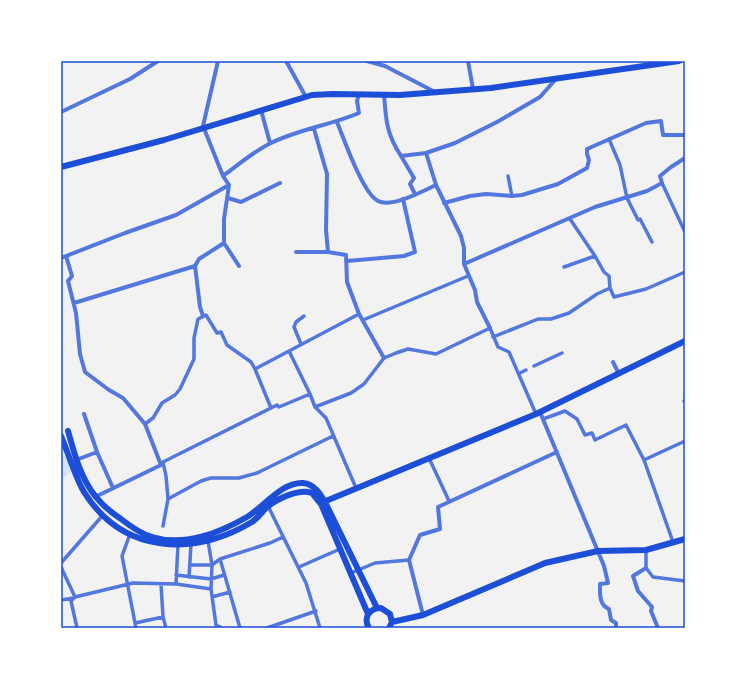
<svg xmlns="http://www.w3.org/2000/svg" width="746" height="689" viewBox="0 0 746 689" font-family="'Work Sans',sans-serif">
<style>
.green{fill:#dbe4f7}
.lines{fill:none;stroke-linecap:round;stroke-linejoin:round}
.pedestrian{stroke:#5277de;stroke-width:3.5}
.minor{stroke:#5277de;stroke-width:4}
.secondary{stroke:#1d4ed8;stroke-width:6}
.neatline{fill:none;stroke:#1d4ed8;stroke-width:1.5}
</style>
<rect width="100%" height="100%" fill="#f2f2f2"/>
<!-- green -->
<path class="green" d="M61 451 75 469 61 480Z"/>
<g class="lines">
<!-- pedestrian -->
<path class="pedestrian" d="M609 139 620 165 627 198 638 220 640 219 652 242
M508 176 512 196
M662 183 685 232
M570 219 595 256 604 272 609 276 610 288
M564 267 595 256
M363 320 468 276
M493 337 538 319H551L569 313 597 294 610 288 614 297 646 289 685 272
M301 344 294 327 296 322 304 316
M289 351 310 394
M534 366 562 353
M520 373 526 370
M684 401 685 402
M315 407 326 418 356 488
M271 408 255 369 359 314
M543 419 565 411 577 419 585 435 592 433 595 440 626 425 644 460
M145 424 153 418 162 403 175 395 180 389 194 359V338L198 319 206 315 217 333 221 332 227 345 251 362 255 369
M429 458 449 501
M163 462 166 476 168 499
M161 465 163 462 277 405 279 407 310 394 315 407 351 393 364 384 384 358 396 353 408 349 436 354 490 328 498 347 509 352 536 414
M268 506 306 583 320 628
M163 526 168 499 201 481 211 478H239L257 473 333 436
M130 534 122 556 136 628
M208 541 212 565 211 589 216 625 222 628
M673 542 644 460 685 441
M646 550V568L653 577 685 581
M61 563 103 515
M190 565H212L220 559
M61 567 75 597 133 583 176 584 211 589
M299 567 340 549
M351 573 375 563 409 560
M176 575 211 579 224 575
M189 577 191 544
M161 584 163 617 166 628
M176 584 178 544
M75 597 71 601 77 628
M212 597 230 592
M61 600 74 598
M135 623 163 617
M240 628 220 559 270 543 283 537
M267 628 316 611"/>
<!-- minor -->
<path class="minor" d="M286 61 306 97
M367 61 385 66 435 92
M468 61 473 89
M384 94C386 120 386 133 401 156L426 153 455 143 497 122 540 97 556 79
M261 110 270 143
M61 112 130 79 158 61
M337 122C344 139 363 194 378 201 392 208 423 191 436 185
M314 129 327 174 326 230 328 252 346 255 347 282 359 314 384 358
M426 153 436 185 461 236 464 248V264L475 290 477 302 490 328
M401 156 414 178 410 184 415 194
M223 176C238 165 254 151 271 143 299 129 331 125 359 113L357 101 359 94
M228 198 241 202 280 183
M444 203 470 196 486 194 512 196 522 195 558 184 587 168 589 160 587 154V149L646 123 661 121 663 135H685
M224 243 239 266
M296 252H328
M66 256 72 276 68 281 76 313 80 354 85 372 109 390 123 398 145 424 161 465 95 497
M61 258 125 233 176 215 229 185 223 176 203 126 218 61
M347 261 404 256 415 252 403 199
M464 264 595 207 647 191 662 183 660 176 671 167 685 158
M195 266 200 307 203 316
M74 303 195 266 199 259 224 243V219L229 185
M613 362 619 374
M540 412 604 566 608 583 600 584C600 594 599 605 609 609L611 620 616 623V628
M97 452 113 488
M76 460 97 452 84 414
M646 568 633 576 638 591 652 607 651 611 658 628
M423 615 409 560 420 535 440 529 438 507 557 452"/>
<!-- secondary -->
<path class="secondary" d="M61 167 164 140 312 95 333 94 400 95 491 88 679 61
M68 431C74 453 81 479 96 497 103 506 112 513 121 519 130 526 141 534 152 537 185 547 219 533 247 517 264 507 281 482 303 483 314 484 320 493 325 502L377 608
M61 436C68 452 75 477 84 492 123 554 193 557 252 522 258 518 262 512 267 507 277 499 299 488 312 493L321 504 368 614
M321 503 536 414 685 341
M392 622 423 615 545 563 598 551 646 550 685 539
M369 628C363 618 369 608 381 608L390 614 392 622 389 628"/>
</g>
<!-- border -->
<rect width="746" height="689" fill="none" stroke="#ffffff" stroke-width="124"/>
<rect x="62" y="62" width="622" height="565" class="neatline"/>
</svg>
